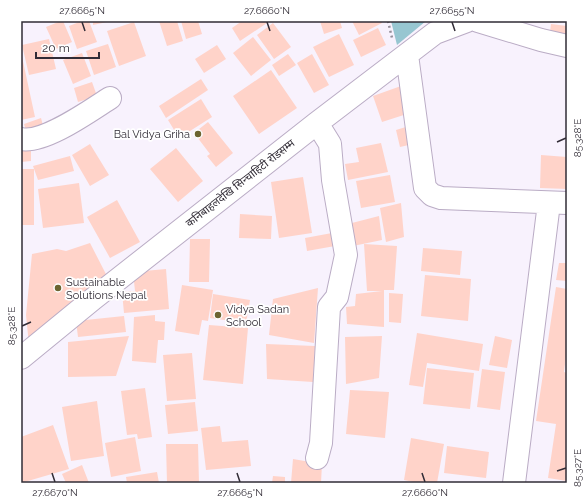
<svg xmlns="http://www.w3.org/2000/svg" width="588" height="504" viewBox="0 0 588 504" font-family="Raleway,'Noto Sans Devanagari',sans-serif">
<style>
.water{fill:#97c6d1}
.building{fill:#ffd3c9}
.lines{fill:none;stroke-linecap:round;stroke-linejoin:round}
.minor-casing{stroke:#baacc5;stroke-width:24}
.path{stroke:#958f9a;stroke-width:2.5;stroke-dasharray:2 3;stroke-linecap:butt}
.minor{stroke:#fff;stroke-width:22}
.ticks{fill:none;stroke:#312c36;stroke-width:1.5}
.poi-dot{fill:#6c6431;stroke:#fff;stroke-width:1.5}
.labels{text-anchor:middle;stroke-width:3.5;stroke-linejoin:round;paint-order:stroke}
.poi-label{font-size:11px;fill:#312c36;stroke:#fff;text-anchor:start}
.street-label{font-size:11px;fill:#312c36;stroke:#fff}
.neatline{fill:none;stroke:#312c36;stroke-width:1.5}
.ticks-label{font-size:10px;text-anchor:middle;fill:#312c36}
</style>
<rect width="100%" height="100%" fill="#f8f2fd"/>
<!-- water -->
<path class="water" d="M391 21H426L397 45Z"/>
<!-- building -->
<path class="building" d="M61 21H63L72 42 56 49 46 27Z
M82 21H89L97 42 77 49 69 26Z
M93 21H107V22L93 25Z
M159 21H177L183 41 167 46Z
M181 21H198L202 34 186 39Z
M242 21H270L240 41 232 28Z
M320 21H340L342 28 324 34Z
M352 21H381L382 23 359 35Z
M134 22 146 56 119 66 107 31Z
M273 23 291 47 274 59 257 35Z
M551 24 567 26V43L549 40Z
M378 28 386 45 361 57 353 40Z
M339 34 354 65 329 77 313 47Z
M253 37 271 60 251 76 233 53Z
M49 39 56 69 29 75 22 45Z
M108 44 116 67 94 75 86 51Z
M217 45 226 59 204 73 195 59Z
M21 52 35 117 21 120Z
M82 53 91 76 73 84 63 60Z
M288 54 296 65 279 76 272 65Z
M312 54 329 85 314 93 297 63Z
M271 70 297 108 259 134 233 96Z
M201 79 208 90 166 118 159 106Z
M92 82 97 96 78 102 74 88Z
M401 86 410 113 382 122 373 96Z
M201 99 212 117 179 138 168 120Z
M41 118 45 133 28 138 24 124Z
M208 122 233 153 216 167 207 156 210 154 194 133Z
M409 126 413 144 400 147 396 130Z
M31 142V161L21 162V143Z
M381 143 388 172 348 180 345 164 359 162 356 148Z
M90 144 109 175 90 186 72 155Z
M176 148 203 181 178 202 150 169Z
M541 155 567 157V189L540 188Z
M70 156 74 171 38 180 33 166Z
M21 169H34V225H21Z
M390 175 395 202 361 208 356 181Z
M303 177 312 233 279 238 271 182Z
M79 183 84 223 43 228 38 189Z
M117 200 140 242 110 258 87 217Z
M401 203 404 237 386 242 380 208Z
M240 214 272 216 271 239 239 238Z
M379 216 382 240 353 246 348 224Z
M332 233 335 246 307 251 305 238Z
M190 239H210L209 282H189Z
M90 243 109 280 29 345 26 315 32 254 57 249 66 251Z
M364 244 397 246 394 290H384V327L347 324 346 307 355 306 356 294 382 291H367Z
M423 248 462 251 460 275 421 271Z
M559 263H567V281L556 280Z
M166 269 169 309 124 313 122 292 135 291 133 272Z
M425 275 471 279 468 321 421 316Z
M182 285 213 290 208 321 202 320 199 335 175 331Z
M556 287 567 289V349L564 372 567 373V481L548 478 556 424 536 421Z
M318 288 314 343 269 335 273 299Z
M389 293 403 294 401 323 389 322Z
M213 294 250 300 246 323 210 318Z
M155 315V321L165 322 164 340H158L156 363 132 361 134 317Z
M124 316 126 332 78 337 76 321Z
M209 325 248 328 243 384 203 380Z
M417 333 483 344 479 371 427 363 423 387 409 385Z
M129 336 116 376 68 377V342Z
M382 336 379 378 346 384 345 337Z
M495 336 512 340 507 368 489 365Z
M266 344 315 346 313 382 267 379Z
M192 353 196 399 167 401 163 355Z
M427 368 474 373 470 409 423 404Z
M482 369 505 372 500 410 477 407Z
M145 388 152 437 138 439 137 434 127 435 121 391Z
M350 390 389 392 385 438 346 434Z
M97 401 104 456 71 461 62 407Z
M195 402 198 431 168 434 165 405Z
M53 425 69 469 21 483V437Z
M220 426 222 442 248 440 251 466 206 470 201 428Z
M135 437 141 471 111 477 105 443Z
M411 438 444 444 437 483H418L404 480Z
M166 444H198L199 483H167Z
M447 446 489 452 486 478 444 473Z
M293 459 322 464 321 483H291Z
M82 465 89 483H66L62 474Z
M157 472 159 483H127L126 477Z
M273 476 285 477V483H272Z"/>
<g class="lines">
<defs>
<path id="minor" d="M478 21 541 40 567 46
M407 55 425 188 432 195 441 198 567 203
M317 123 330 144 333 180 346 255 337 297 329 307 321 443 317 458
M21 139C44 144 91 110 110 98
M21 358 93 299 317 123 435 33 467 21
M514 483 549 203"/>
</defs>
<!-- minor casing -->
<use href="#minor" class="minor-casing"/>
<!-- path -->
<path class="path" d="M388 21 392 38"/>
<!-- minor -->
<use href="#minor" class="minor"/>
</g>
<!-- ticks -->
<path class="ticks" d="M82 22 85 31M267 22 270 31M452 22 455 31M557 142 566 138M22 326 31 322M557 471 566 468M52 473 55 482M237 473 240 482M422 473 425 482"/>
<!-- markers -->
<g class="poi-dot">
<circle cx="198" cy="134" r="4"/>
<circle cx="58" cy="288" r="4"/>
<circle cx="218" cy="315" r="4"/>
</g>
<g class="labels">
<!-- poi labels -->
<g class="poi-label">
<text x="190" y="138" text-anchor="end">Bal Vidya Griha</text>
<text x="66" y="286">Sustainable<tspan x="66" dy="13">Solutions Nepal</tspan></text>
<text x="226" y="313">Vidya Sadan<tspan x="226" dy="13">School</tspan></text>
</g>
<!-- street labels -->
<g class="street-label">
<text transform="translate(240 183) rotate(-38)" y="4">कनिबाहलदेखि सिन्चाहिटी रोडसम्म</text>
</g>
</g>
<!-- border -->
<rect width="588" height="504" fill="none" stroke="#ffffff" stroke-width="44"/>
<!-- scale -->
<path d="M36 52v6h63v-6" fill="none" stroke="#312c36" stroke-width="2"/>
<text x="42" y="52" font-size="12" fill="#312c36" stroke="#ffffff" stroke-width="3" paint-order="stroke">20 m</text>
<rect x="22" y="22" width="544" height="460" class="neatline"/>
<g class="ticks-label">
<text x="82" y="14">27.6665°N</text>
<text x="267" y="14">27.6660°N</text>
<text x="452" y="14">27.6655°N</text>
<text transform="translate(577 138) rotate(-90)" y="4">85.328°E</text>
<text transform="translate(11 326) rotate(-90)" y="4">85.328°E</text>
<text transform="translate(577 468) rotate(-90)" y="4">85.327°E</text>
<text x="55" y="496">27.6670°N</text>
<text x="240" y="496">27.6665°N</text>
<text x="425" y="496">27.6660°N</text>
</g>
</svg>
